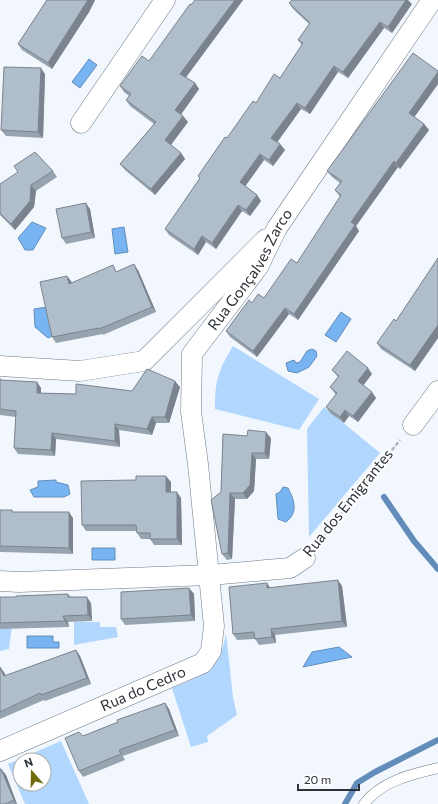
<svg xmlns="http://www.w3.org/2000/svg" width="438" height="804" viewBox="0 0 438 804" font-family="Commissioner,sans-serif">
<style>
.green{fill:#b1d7fe;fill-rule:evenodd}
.water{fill:#78b4f1;stroke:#628dba}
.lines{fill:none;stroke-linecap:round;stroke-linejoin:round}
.stream{stroke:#628dba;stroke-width:6}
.lane-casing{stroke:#6e7a86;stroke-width:11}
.street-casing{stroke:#6e7a86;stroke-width:21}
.path{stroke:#b2b7bd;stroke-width:2.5;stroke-dasharray:4 2;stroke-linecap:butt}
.lane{stroke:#fff;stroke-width:10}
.street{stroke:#fff;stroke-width:20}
.wall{fill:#97a3af}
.shaded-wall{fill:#7b848e}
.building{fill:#b0bdcb;stroke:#7b848e}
.labels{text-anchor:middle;stroke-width:4;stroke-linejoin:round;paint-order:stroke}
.street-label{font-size:15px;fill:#2d3238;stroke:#fff}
</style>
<rect width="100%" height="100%" fill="#f2f7fd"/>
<!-- green -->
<path class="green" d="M233 346 319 399 299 430 215 409C215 380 218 371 233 346Z
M324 407 380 453 309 537 307 429Z
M74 622H100V627H116L118 637 74 645Z
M0 625 12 626 9 649 0 651Z
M226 633 233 697 237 715 207 736 208 742 191 747 172 688C202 676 221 668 226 633Z
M61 741 89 804H25L8 764ZM20 760H44V784H20Z"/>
<!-- water -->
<path class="water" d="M89 59 97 65 80 88 72 82Z
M32 222 46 228 33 250H25L18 238Z
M124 227 128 252 115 254 112 229Z
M60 305 55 335 48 338 35 327 34 309Z
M341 312 351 319 336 342 325 335Z
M312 349 316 351 317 356 309 367 297 373 288 371 286 363 294 360 296 363 300 362 307 351Z
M56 480V482L68 485 70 494 64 497H34L30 490 38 487V481Z
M283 487 288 488C295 501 298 513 286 522L278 519 276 494 280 492Z
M92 548H115V560H92Z
M27 636H53V642H59V648H27Z
M339 647 352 657 303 667 312 652Z"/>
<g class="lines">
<!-- stream -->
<path class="stream" d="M384 497 414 541 438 569
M345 804 357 783 375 772 438 740"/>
<defs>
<path id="lane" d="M364 804C381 781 412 774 438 768"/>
<g id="street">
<path d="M81 123 165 0"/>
<path d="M0 366 80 371 144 361 266 239"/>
<path d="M413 425 438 391"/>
<path d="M0 581 19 582 210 575 290 568 305 558"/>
<path id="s1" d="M0 751 203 663 211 651 214 626 198 464 191 412 192 354 258 267 277 228 432 0"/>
</g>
</defs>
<!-- lane casing -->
<use href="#lane" class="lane-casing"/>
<!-- street casing -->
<use href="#street" class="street-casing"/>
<!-- path -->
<path class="path" d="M317 544 400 440"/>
<!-- lane -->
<use href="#lane" class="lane"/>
<!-- street -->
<use href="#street" class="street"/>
</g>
<!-- wall -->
<path class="wall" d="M46 0H95L89 12 52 69 22 50 18 44 46 1Z
M195 0H243L186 77 195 83 199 89 181 114 183 116 188 122 171 145 181 153 185 159 155 195 125 170 120 164 154 124 130 106 126 100 129 96 124 92 120 86 149 61Z
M289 3 412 4 392 33 384 28 348 78 338 72 310 114 301 109 277 142 280 144 285 150 273 166 264 160 245 186 257 195 261 201 250 216 242 211 216 249 206 242 198 255 169 235 165 229 200 179 198 176 256 103 280 78 302 45 298 40 309 24 293 9Z
M438 71V84L414 117 424 124 429 130 400 169 398 167 356 226 359 231 298 320 289 314 257 357 230 337 226 331 252 303 264 298 297 263 340 197 335 190 340 183 332 177 327 171Z
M45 74 43 138 6 136 1 130Z
M53 171 57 177 36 191 34 207 15 230 0 215V184Z
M90 209 95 238 66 244 62 238Z
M438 258V338L415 371 381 349 377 343 396 321Z
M138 270 156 312 103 335V334L56 343 52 337 67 276 71 281 72 283 117 271Z
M332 370 372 374 363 385 376 398 358 422 349 416 344 423 330 413 326 407 336 395 330 387 338 377Z
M0 378 2 380 37 382 41 388V393L76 394 132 391 180 387 169 423H156L152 435 119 430 120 447 56 439 55 456 18 454 14 448 16 417 0 415Z
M223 434 271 438 269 459H256L254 491 247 499H235L232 559 227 560 222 554 221 492Z
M171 482V492L181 498 182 545H154L150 539H141L137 533 136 531H86L82 525Z
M0 510H12L13 512 73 518V554L0 552Z
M267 583 270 588 342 586 347 627 275 635 276 643 259 645 255 639 237 640 233 634Z
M189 588 194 594 195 621 125 625 121 619Z
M68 594 71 597 91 603 92 621 68 622 69 627 0 629V597H16Z
M76 650 80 656 91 684 45 701 44 700 0 719V667L6 676Z
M165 703 169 709 179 736 123 756 125 760 83 777 79 771 83 736Z
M1 769 6 775 17 804H0Z"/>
<!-- shaded-wall -->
<path class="shaded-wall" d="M88 0H95L89 12 52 69 48 63Z
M235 0H243L184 80 180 74Z
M406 0H408L412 4 392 33 388 27Z
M380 22 384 28 348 78 343 72Z
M334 66 338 72 310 114 305 108Z
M41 68 45 74 43 138 38 132Z
M438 72V84L413 119 409 113Z
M195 83 199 89 180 116 175 110Z
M297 103 301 109 276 144 271 138Z
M183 116 188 122 170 146 165 140Z
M424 124 429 130 400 169 396 163Z
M280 144 285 150 273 166 269 160Z
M181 153 185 159 155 195 151 189Z
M260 154 264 160 244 188 240 182Z
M394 161 398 167 356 226 359 231 298 320 294 314 351 222Z
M31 185 36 191 34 207 15 230 11 224Z
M257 195 261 201 250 216 246 210Z
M86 203 90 209 95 238 91 232Z
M238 205 242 211 216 249 212 243Z
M202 236 206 242 198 255 194 249Z
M134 264 138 270 156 312 152 307Z
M67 276 71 281 73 290 69 284Z
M285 308 289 314 257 357 253 351Z
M438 325V338L415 371 410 365Z
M368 368 372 374 362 387 358 381Z
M175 381 180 387 169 423 165 417Z
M37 382 41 388V399L37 393Z
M372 392 376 398 358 422 353 416Z
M345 410 349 416 344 423 340 417Z
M152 417 156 423 152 435 147 429Z
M115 424 119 430 120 447 115 441Z
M266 432 271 438 269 459 265 453Z
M52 433 56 439 55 456 51 450Z
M252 453 256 459 254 491 247 499 243 493Z
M166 476 171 482V498L166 492Z
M177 492 181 498 182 545 177 539Z
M230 493 235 499 232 559 228 553Z
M69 512 73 518V554L69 548Z
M338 580 342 586 347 627 342 621Z
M267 583 271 589 267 588Z
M189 588 194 594 195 621 191 615Z
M87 597 91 603 92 621 88 615Z
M63 616 68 622 69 627 65 621Z
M271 629 275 635 276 643 272 637Z
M76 650 80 656 91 684 87 678Z
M0 667 4 672 9 682 4 676Z
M165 703 169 709 179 736 175 730Z
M1 769 6 775 17 804H16L14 800Z"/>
<!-- building -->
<path class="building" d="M47 0H88L84 6 48 63 18 44Z
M195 0H235L180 74 195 83 175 110 183 116 165 140 181 153 151 189 120 164 156 122 126 100 131 94 120 86 142 56 149 61 190 4 191 5Z
M292 0H406L388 27 380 22 343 72 334 66 305 108 297 103 271 138 280 144 269 160 260 154 240 182 257 195 246 210 238 205 212 243 202 236 194 249 165 229 200 178 198 176 225 137 227 138 253 101 256 103 274 74 280 78 303 43 298 40 310 23 289 3Z
M413 53 438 71V72L409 113 424 124 396 163 394 161 351 222 355 225 294 314 285 308 253 351 226 331 249 300 252 303 258 294 264 298 291 259 297 263 341 195 335 190 342 181 327 171Z
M4 67 41 68 38 132 1 130Z
M35 152 53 171 31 185 30 201 11 224 0 213V184L18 172 14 166Z
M86 203 91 232 62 238 56 209Z
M438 258V325L410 365 377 343 394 319 396 321Z
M134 264 152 307 99 329V328L52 337 40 282 67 276 69 284 113 265 116 272Z
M347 351 368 368 358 381 372 392 353 416 345 410 340 417 326 407 337 393 330 387 339 376 332 370Z
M147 369 175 381 165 417H152L147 429 115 424V441L52 433 51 450 14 448 16 411 0 409V380L37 382V393L76 394V384L132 391Z
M248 430 266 432 265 453H252L250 485 243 493H230L228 553 222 554 211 500 221 492 223 434 247 436Z
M136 476H166V492H177V539H150V533H137L136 525H82L81 481 136 480Z
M0 510H12V512H69V548L0 546Z
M338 580 342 621 271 629 272 637 255 639 254 632 233 634 229 587 267 583V588Z
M189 588 191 615 121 619V592Z
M68 594V597H87L88 615 63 616 65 621 0 623V597H16V596Z
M76 650 87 678 41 695 40 693 0 712V667L4 676Z
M165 703 175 730 119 750 121 754 79 771 65 738 79 732 83 736 118 722 117 720Z
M0 769H1L14 800 5 804H0Z"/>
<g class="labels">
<!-- street labels -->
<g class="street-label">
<text dy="5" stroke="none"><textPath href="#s1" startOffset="637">Rua Gonçalves Zarco</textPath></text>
<text transform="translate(348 503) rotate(-51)" y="5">Rua dos Emigrantes</text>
<text dy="5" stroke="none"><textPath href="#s1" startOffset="156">Rua do Cedro</textPath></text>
</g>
</g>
<!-- north arrow -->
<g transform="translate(32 772) rotate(340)"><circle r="19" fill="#ffffff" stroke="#abadaf"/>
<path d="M0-3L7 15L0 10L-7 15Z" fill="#6f6d0c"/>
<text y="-6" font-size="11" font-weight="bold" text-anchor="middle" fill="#2d3238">N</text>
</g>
<!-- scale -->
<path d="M298 784v6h61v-6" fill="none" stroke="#2d3238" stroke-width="2"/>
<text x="304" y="784" font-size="12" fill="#2d3238" stroke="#ffffff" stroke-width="3" paint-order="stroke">20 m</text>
</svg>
